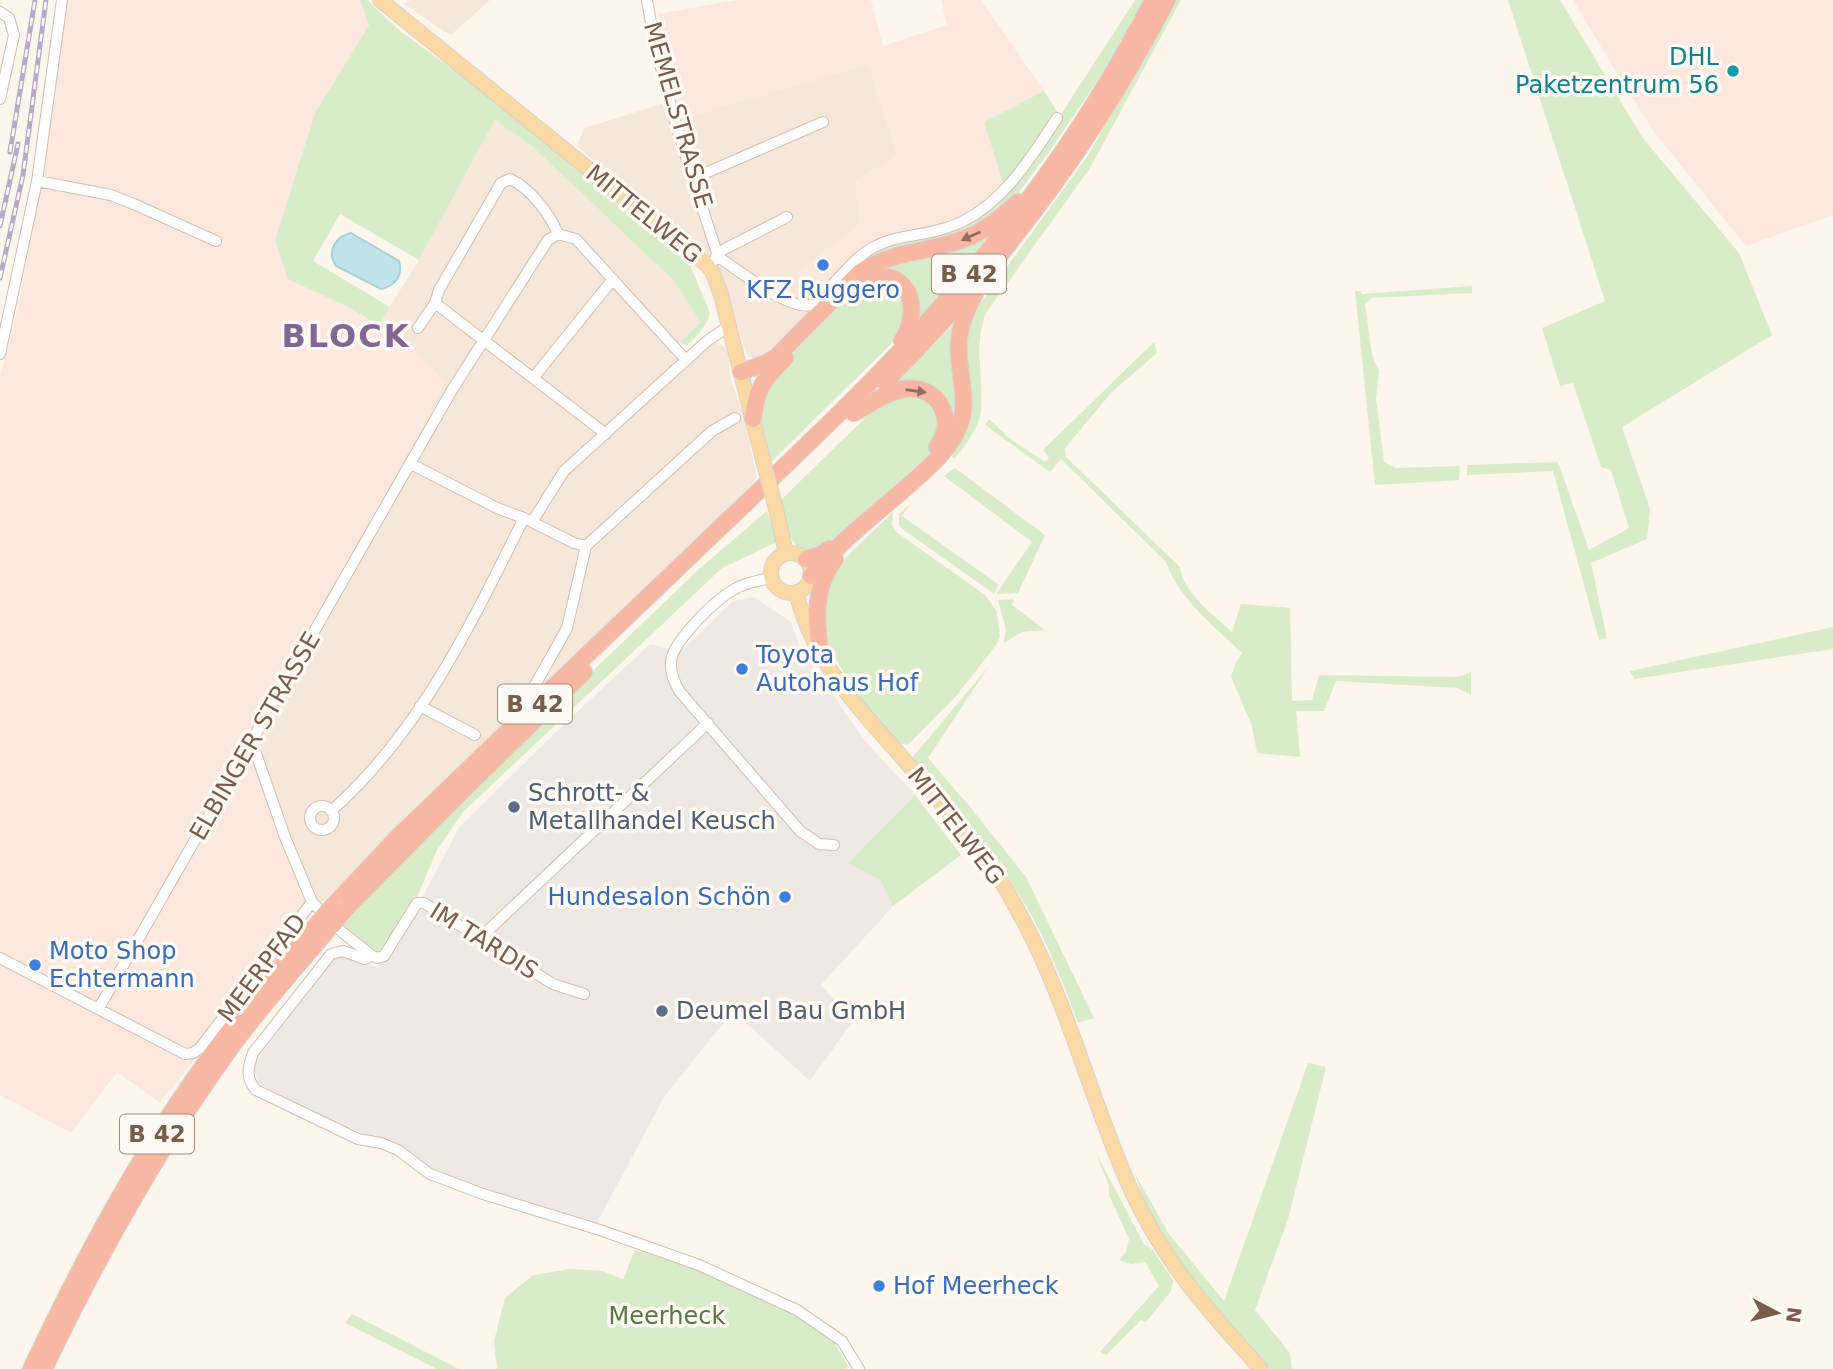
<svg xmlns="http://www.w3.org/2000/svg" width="1833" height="1369" viewBox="0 0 1833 1369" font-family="'DejaVu Sans',sans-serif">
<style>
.residential{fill:#f5e8da}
.commercial{fill:#fde8e0}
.industrial{fill:#efe9e4}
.green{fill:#d8ecc9}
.water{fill:#bfe3e8;stroke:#a5d3da;stroke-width:2}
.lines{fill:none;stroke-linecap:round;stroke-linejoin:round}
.minor-casing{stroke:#d1beb0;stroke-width:12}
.major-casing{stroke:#dad1cd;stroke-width:16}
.highway-casing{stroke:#dad1cd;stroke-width:18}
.minor{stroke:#fff;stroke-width:10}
.major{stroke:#fbd9a5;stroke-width:14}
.highway{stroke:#f7b7a3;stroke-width:16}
.rail-casing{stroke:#b9a8c9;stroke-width:5}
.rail{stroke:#fffaf3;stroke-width:2.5;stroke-dasharray:8;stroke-linecap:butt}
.major-bridge-casing{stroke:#dad1cd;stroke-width:16;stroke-linecap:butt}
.highway-bridge-casing{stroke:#dad1cd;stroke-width:18;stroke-linecap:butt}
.major-bridge{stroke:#fbd9a5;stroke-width:14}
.highway-bridge{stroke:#f7b7a3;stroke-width:16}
.oneway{fill:#936e5e}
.culture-dot{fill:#0f9aa8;stroke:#fffaf3;stroke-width:2.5}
.shop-dot{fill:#3f7fe0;stroke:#fffaf3;stroke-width:2.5}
.service-dot{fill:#5c6f8a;stroke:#fffaf3;stroke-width:2.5}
.labels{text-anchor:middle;stroke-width:7;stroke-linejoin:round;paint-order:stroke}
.shield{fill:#fffaf3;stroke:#a28b7f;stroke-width:2}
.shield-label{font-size:23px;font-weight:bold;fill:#7a5c4d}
.culture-label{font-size:24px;fill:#0d838f;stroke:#fffaf3;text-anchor:end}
.street-label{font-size:24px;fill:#7a5c4d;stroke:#fffaf3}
.shop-label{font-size:24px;fill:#366cbe;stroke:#fffaf3;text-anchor:start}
.service-label{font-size:24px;fill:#4e5e75;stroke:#fffaf3;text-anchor:start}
.park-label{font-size:24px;fill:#537a41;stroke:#fffaf3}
.district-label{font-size:32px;font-weight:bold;letter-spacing:2px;fill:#846695;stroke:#fffaf3}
</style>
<rect width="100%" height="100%" fill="#fdf6ec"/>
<!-- residential -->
<path class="residential" d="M409 0H490L452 34 445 32 404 4Z
M868 64 898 156 856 180 860 224 816 299 811 316 764 357 753 358 746 354 723 276 707 258 577 146 584 128 678 99 683 118Z
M495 120 533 147 675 282 700 322 680 343 671 354 687 368 713 343 723 345 728 352 730 378 744 416 757 478 727 516 397 838 318 905 252 742 445 382 408 343 378 325 419 260Z"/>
<!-- commercial -->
<path class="commercial" d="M67 0H360L369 25 315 113 275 240 350 308 408 343 445 382 252 742 318 905 160 1103 117 1072 71 1133 0 1095V377L19 304 50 129Z
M736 0H871L883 46 947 25 941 0H981L1044 91 984 122 1004 187 963 221 816 299 796 272 860 225 856 180 898 156 868 64 683 118 658 14Z
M1573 0H1833V215L1746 246 1655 133 1619 77Z"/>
<!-- industrial -->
<path class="industrial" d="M754 597 791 622 800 648 865 741 915 795 848 863 880 880 893 906 821 985 853 1021 810 1081 733 1011 664 1097 596 1225 433 1171 404 1151 317 1114 258 1083 253 1064 337 956 352 957 377 967 394 951 459 828 564 724 650 644 680 652 733 601Z"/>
<!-- green -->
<path class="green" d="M360 0H367L400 31 473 84 651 230 691 267 710 313C708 324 696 338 687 345L680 343 700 322 675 282 533 147 495 120 419 260 340 214 313 261 390 307 378 325 350 308 288 279 275 240 315 113 369 25Z
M1135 0H1147L1121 46 1049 152 1010 204 985 224 933 243 816 299 864 249 963 221 1004 187 984 122 1044 91 1060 116Z
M1176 0H1181L1090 168 986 313C973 346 984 377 981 411 978 429 966 445 954 459L949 453 967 332 972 315 1087 157Z
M1508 0H1560L1642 137 1739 253 1772 335 1622 427 1650 509 1647 539 1591 563 1607 638 1599 640 1553 471 1467 475V465L1558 462 1589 550 1629 528 1611 470 1601 467 1573 383 1560 386 1542 328 1605 301Z
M996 229 916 322 917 308 883 272 880 266Z
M870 282 895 286 908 311 895 340 771 462 761 430 759 405 773 373 853 291Z
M1472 286V293L1371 298 1365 304 1372 355 1379 371 1376 399 1384 462 1396 468 1460 466 1459 480 1375 485 1355 291H1360L1362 294Z
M958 319V411L950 432 947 403 892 387Z
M1154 342 1157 353 1112 392 1065 448 1066 457 1180 567C1184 594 1212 613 1232 632L1241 604 1290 608 1292 701 1312 700 1319 675 1458 677 1471 672V695L1457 688 1336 681 1324 711H1296L1300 757 1257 753 1252 726 1231 677 1235 664 1242 653C1214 626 1179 599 1166 562L1061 459 1050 472 985 425 989 419 1009 438 1045 462 1049 458 1043 450Z
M901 395 926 397 940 415 933 448 927 456 832 543 808 553C786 543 785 522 780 501L874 409Z
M955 468 1045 535 1018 593 996 594 1032 542 944 476Z
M912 502 902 516 999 585 994 594 901 528 899 524V514Z
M767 511 777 542 722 568 463 812 437 850 415 902 384 952 373 953 340 924 462 796 699 569Z
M893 512 892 525 895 531 985 595 997 612 1000 637 996 645 957 695 908 745 898 743 858 695 829 648 824 633 822 606 837 566Z
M1014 599 1012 605 1045 630 1022 632 1004 643 1006 629 998 600Z
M1833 627V649L1634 679 1630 671Z
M989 666 928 758 971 808 1026 877 1094 1018 1078 1023C1063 983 1048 943 1026 906 995 852 952 805 912 758Z
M915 795 961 855 893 906 880 880 848 863Z
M1308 1063 1326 1067 1288 1219 1255 1310 1290 1353 1292 1369H1271C1216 1312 1158 1251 1135 1174L1169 1234 1224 1301Z
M1096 1153 1144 1244 1153 1250 1173 1280 1171 1291 1146 1322 1141 1320 1106 1355 1100 1352 1159 1286 1145 1262 1131 1264 1119 1260 1126 1252 1129 1239 1109 1195V1186Z
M635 1250 692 1267 803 1318 830 1335 848 1366 846 1369H497L494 1341 505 1298 533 1275 570 1269 602 1271 623 1279Z
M352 1314 459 1369H437L345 1323Z"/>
<!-- water -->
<path class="water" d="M351 233 399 261C403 276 395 286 381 289L336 266C326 251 336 236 351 233Z"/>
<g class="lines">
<defs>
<path id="minor" d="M647 0C661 87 690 170 717 253L715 260
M0 12 9 18 14 35 0 99
M694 178 823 122
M37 181 111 195 136 205 216 241
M717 253 787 217
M717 256C737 269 789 311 811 305 834 288 849 260 874 247 896 235 922 236 946 228 998 212 1029 161 1057 118
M435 303 606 434
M418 328 435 303 439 290 501 183 510 179C530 188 550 214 558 234
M0 354 37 181 62 0
M534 377 613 279
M411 464 497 508 524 518 574 543 586 546
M532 522 564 471 707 341 729 326
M772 578C760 580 745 583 735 589 717 598 673 641 671 661 670 673 674 682 680 692L800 831 819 844 834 845
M534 687 567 628 586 546 712 431 735 418
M420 706 475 735
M252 742 285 837 312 902 342 932 371 955
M310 818a12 12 0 1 1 24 0a12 12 0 1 1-24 0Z
M331 811C420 733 472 622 524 518
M481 937 708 723
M0 958 185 1054 193 1053 200 1048 312 902
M584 994 553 984 424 903H417L384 956 377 958 371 955 365 959 343 951 331 954 253 1053C248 1067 245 1078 256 1090L358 1139 381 1143 398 1150 430 1174 483 1194 600 1230 699 1265 797 1310 842 1341 859 1369
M99 1008 452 390 548 240 558 234 576 239 686 360"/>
<path id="major" d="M380 0 707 265 713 273 721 295 764 464
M776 509 786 553
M771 573a20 20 0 1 1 40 0a20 20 0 1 1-40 0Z
M796 592C813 661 854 703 900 755 936 796 971 838 1002 883 1010 895 1016 908 1023 920 1069 1006 1091 1101 1131 1190 1164 1262 1209 1312 1261 1369"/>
<path id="highway" d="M854 287C897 256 928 299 902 341
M741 372 766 363 776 357 860 272C894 250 928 253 964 239 986 231 1001 217 1018 202
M885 382C997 270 1094 142 1167 0
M854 413C870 404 886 392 904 389 939 384 957 420 937 447
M753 419C756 388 764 379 785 358
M806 559 821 555 829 549
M811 576C839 542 876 514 909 485 928 468 951 449 960 424 968 402 960 378 959 355 957 333 964 313 975 294
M821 658C816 623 812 589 835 559
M347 907 460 793 584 672
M330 909 397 838C498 740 599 643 701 546 783 467 868 390 943 304 1025 212 1097 110 1153 0
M31 1369C84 1257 143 1146 218 1046 249 1004 285 963 319 922
M44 1369C97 1258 157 1150 229 1050 260 1007 297 967 331 926"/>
</defs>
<!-- minor casing -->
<use href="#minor" class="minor-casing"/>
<!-- major casing -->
<use href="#major" class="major-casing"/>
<!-- highway casing -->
<use href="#highway" class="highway-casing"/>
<!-- minor -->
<use href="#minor" class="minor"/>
<!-- major -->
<use href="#major" class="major"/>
<!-- highway -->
<use href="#highway" class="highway"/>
<defs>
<path id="rail" d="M10 152 35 0
M0 226 18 144
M0 278 23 175 46 0"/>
</defs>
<!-- rail casing -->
<use href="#rail" class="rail-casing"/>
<!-- rail -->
<use href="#rail" class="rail"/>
<defs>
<path id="major-bridge" d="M764 464 776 509"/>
<path id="highway-bridge" d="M319 922 330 909
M331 926 347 907"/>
</defs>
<!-- major-bridge casing -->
<use href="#major-bridge" class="major-bridge-casing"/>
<!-- highway-bridge casing -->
<use href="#highway-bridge" class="highway-bridge-casing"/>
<!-- major-bridge -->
<use href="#major-bridge" class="major-bridge"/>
<!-- highway-bridge -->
<use href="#highway-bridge" class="highway-bridge"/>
</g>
<!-- one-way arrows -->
<defs><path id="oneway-solid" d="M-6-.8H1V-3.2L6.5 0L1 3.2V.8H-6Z" transform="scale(1.75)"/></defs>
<g class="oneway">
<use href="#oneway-solid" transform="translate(971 236) rotate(156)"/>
<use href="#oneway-solid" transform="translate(916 391) rotate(8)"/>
</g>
<!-- markers -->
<circle class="culture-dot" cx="1733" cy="71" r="7"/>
<g class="shop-dot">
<circle cx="823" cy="265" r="7"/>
<circle cx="742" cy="669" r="7"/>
<circle cx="785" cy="897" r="7"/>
<circle cx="35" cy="965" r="7"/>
<circle cx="879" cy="1286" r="7"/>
</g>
<g class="service-dot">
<circle cx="514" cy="807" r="7"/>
<circle cx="662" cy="1011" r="7"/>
</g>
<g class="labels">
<!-- shield labels -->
<g class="shield">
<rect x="932" y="254.5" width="74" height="39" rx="5"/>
<rect x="498" y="684.5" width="74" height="39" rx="5"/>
<rect x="120" y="1114.5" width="74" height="39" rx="5"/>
</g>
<g class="shield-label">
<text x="969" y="282">B 42</text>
<text x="535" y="712">B 42</text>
<text x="157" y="1142">B 42</text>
</g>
<!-- culture labels -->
<g class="culture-label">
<text x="1719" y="65">DHL<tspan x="1719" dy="28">Paketzentrum 56</tspan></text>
</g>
<!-- street labels -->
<g class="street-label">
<text transform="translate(678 115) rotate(74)" y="8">MEMELSTRASSE</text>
<text transform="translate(644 214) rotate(39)" y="8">MITTELWEG</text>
<text transform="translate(255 736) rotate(-60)" y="8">ELBINGER STRASSE</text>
<text transform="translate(956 826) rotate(52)" y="8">MITTELWEG</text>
<text transform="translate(484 941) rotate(32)" y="8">IM TARDIS</text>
<text transform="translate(262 968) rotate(-53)" y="8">MEERPFAD</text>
</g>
<!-- shop labels -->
<g class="shop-label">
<text x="823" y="298" text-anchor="middle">KFZ Ruggero</text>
<text x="756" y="663">Toyota<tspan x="756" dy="28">Autohaus Hof</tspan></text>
<text x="771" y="905" text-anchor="end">Hundesalon Schön</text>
<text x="49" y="959">Moto Shop<tspan x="49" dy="28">Echtermann</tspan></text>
<text x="893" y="1294">Hof Meerheck</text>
</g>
<!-- service labels -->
<g class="service-label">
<text x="528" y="801">Schrott- &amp;<tspan x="528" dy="28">Metallhandel Keusch</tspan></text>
<text x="676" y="1019">Deumel Bau GmbH</text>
</g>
<!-- park labels -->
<g class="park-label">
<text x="667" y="1324">Meerheck</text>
</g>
<!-- district labels -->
<g class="district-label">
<text x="346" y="347">BLOCK</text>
</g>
</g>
<!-- north arrow -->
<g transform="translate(1777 1313) rotate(97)" stroke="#fffaf3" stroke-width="5" paint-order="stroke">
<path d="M0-5L12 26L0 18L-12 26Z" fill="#7a5c4d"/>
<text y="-10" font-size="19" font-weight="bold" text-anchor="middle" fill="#7a5c4d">N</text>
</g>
</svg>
